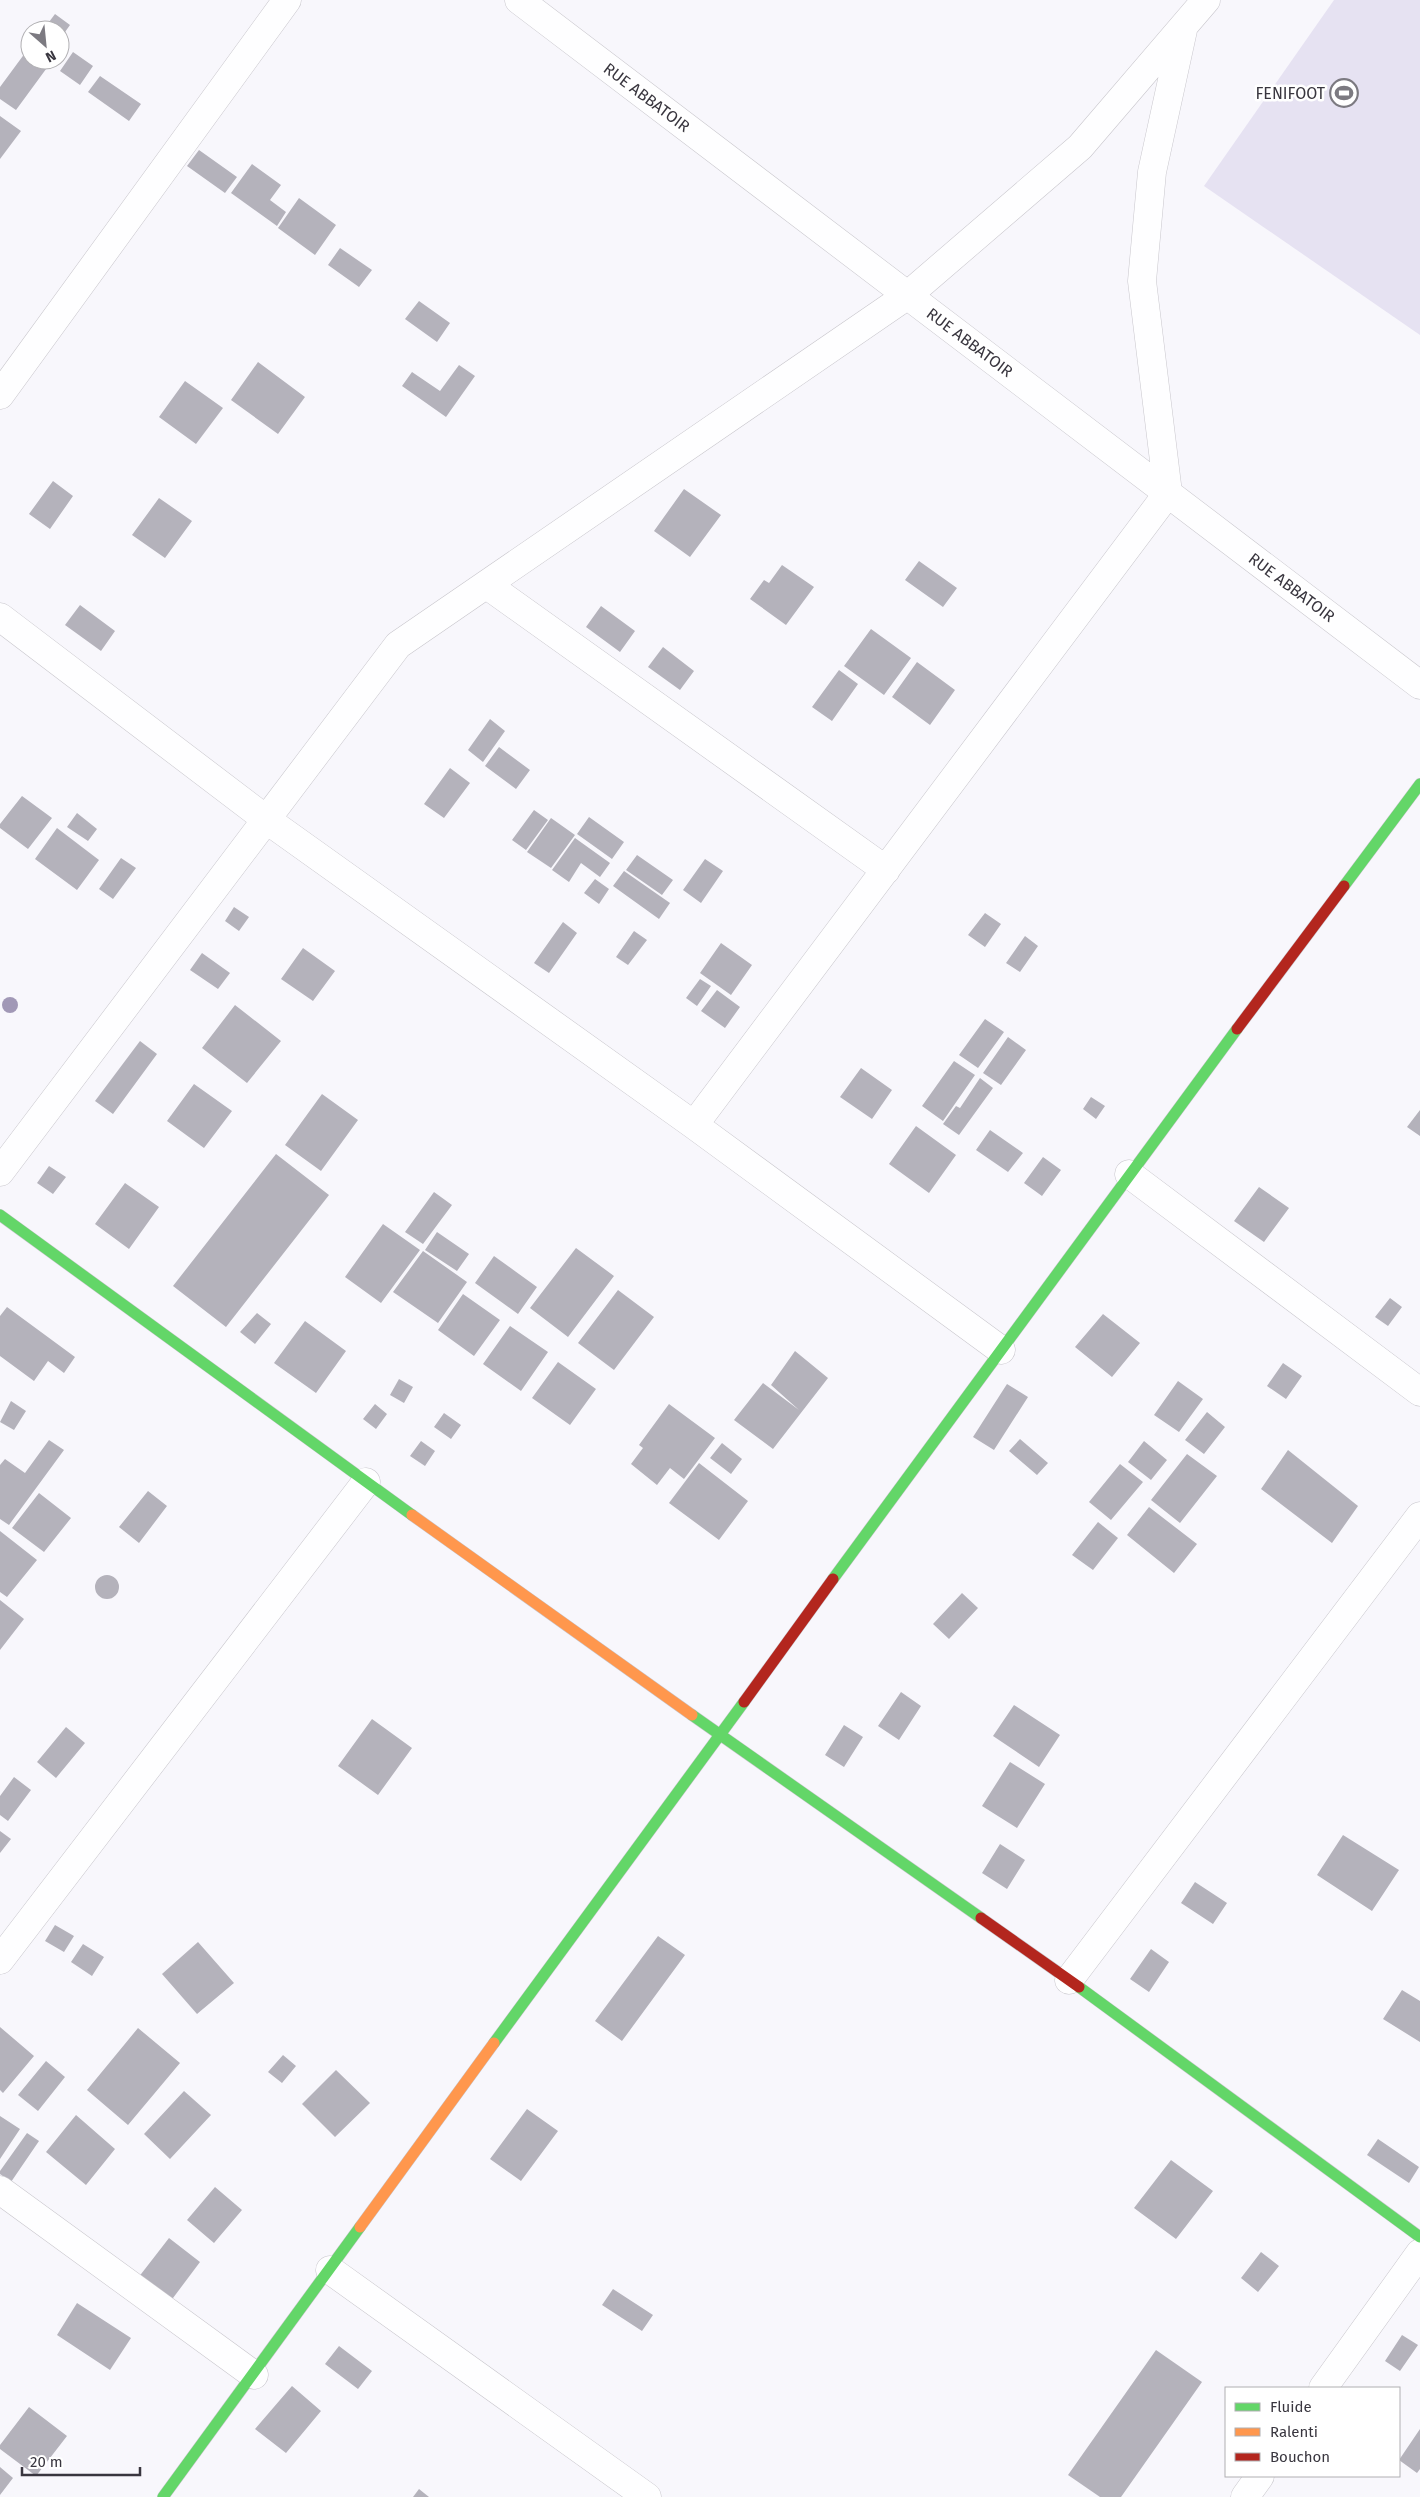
<svg xmlns="http://www.w3.org/2000/svg" width="1420" height="2497" viewBox="0 0 1420 2497" font-family="'Fira Sans',sans-serif">
<style>
.green{fill:#e6e2f2}
.building{fill:#b4b2bb}
.lines{fill:none;stroke-linecap:round;stroke-linejoin:round}
.street-casing{stroke:#c8c6cc;stroke-width:29}
.fast-casing{stroke:#c8c6cc;stroke-width:12}
.slow-casing{stroke:#c8c6cc;stroke-width:12}
.jam-casing{stroke:#c8c6cc;stroke-width:12}
.street{stroke:#fefeff;stroke-width:28}
.fast{stroke:#63d668;stroke-width:11}
.slow{stroke:#ff974d;stroke-width:11}
.jam{stroke:#b3261e;stroke-width:11}
.tree{fill:#a198b6}
.labels{text-anchor:middle;stroke-width:5;stroke-linejoin:round;paint-order:stroke}
.poi-label{font-size:16px;fill:#39363f;stroke:#fff;text-anchor:end}
.street-label{font-size:16px;fill:#39363f;stroke:#fff}
</style>
<rect width="100%" height="100%" fill="#f8f7fc"/>
<!-- green -->
<path class="green" d="M1334 0H1420V335L1204 186Z"/>
<!-- building -->
<path class="building" d="M55 14 70 25 60 39V30H43Z
M28 49 30 51V60H43L49 65 16 110 0 99V87Z
M73 52 93 66 80 85 60 71Z
M100 76 141 104 129 121 88 92Z
M0 116 21 131 0 159Z
M199 150 237 177 225 193 187 166Z
M252 164 281 185 270 200 286 212 277 226 231 193Z
M299 198 336 225 315 255 278 228Z
M340 248 372 270 359 287 328 265Z
M419 301 450 323 437 342 405 319Z
M258 362 305 397 278 434 231 400Z
M459 365 475 376 446 417 402 386 412 372 440 391Z
M185 381 223 408 196 444 159 417Z
M53 481 73 496 50 529 29 514Z
M684 489 721 515 690 557 654 531Z
M159 498 192 521 165 558 132 535Z
M919 561 957 588 943 607 905 580Z
M782 565 814 587 786 625 750 599 764 580 769 583Z
M80 605 115 631 101 651 65 625Z
M601 606 635 631 620 652 586 627Z
M871 629 911 658 884 695 844 666Z
M663 647 694 671 680 690 648 667Z
M917 662 955 690 930 725 892 697Z
M839 670 858 684 832 721 812 707Z
M490 719 505 731 483 762 468 750Z
M499 747 530 770 516 789 485 766Z
M450 768 470 783 444 818 424 804Z
M22 796 52 818 28 849 0 828V824Z
M534 810 548 820 526 850 512 840Z
M77 813 97 829 88 841 67 827Z
M589 817 624 842 612 859 577 834Z
M551 818 575 835 551 868 527 852Z
M57 828 99 860 77 890 35 859Z
M575 838 610 863 600 877 581 863 569 882 552 870Z
M637 855 673 880 662 895 626 870Z
M121 858 136 868 113 899 99 889Z
M705 859 723 871 701 903 683 890Z
M624 871 670 903 659 919 613 886Z
M595 879 609 889 599 904 584 893Z
M234 907 249 917 239 931 225 921Z
M985 913 1001 924 985 947 968 935Z
M563 922 577 933 549 973 534 963Z
M634 931 647 940 628 965 616 957Z
M1025 936 1038 946 1020 972 1006 963Z
M721 943 752 965 731 995 700 973Z
M303 948 335 971 313 1001 281 979Z
M202 953 230 973 218 989 190 970Z
M700 979 711 986 697 1006 686 998Z
M717 990 740 1007 725 1028 701 1011Z
M235 1005 281 1041 247 1083 202 1048Z
M985 1019 1004 1032 978 1068 959 1055Z
M1008 1037 1026 1050 1001 1085 983 1073Z
M140 1041 157 1054 113 1114 95 1101Z
M954 1061 975 1075 943 1121 922 1106Z
M861 1068 892 1090 872 1119 840 1097Z
M980 1078 993 1088 959 1135 943 1124 956 1106 960 1108Z
M194 1084 232 1111 204 1148 167 1121Z
M322 1094 358 1120 321 1171 285 1145Z
M1091 1097 1105 1106 1096 1119 1083 1109Z
M1420 1110V1136L1407 1127Z
M916 1126 956 1155 929 1193 889 1164Z
M990 1130 1023 1153 1008 1172 976 1150Z
M276 1154 329 1195 226 1327 173 1286Z
M1043 1157 1061 1170 1042 1196 1024 1183Z
M49 1166 66 1177 53 1194 37 1183Z
M125 1183 159 1207 129 1249 95 1224Z
M1259 1187 1289 1208 1264 1242 1234 1221Z
M434 1192 452 1205 423 1244 405 1232Z
M383 1224 420 1250 381 1303 345 1277Z
M437 1232 469 1254 457 1271 425 1250Z
M576 1248 614 1276 568 1337 530 1308Z
M423 1251 467 1282 438 1323 393 1292Z
M494 1256 537 1287 518 1314 475 1283Z
M618 1290 654 1317 614 1370 578 1343Z
M463 1294 500 1320 474 1356 438 1330Z
M1390 1298 1402 1307 1388 1326 1375 1317Z
M7 1307 75 1357 64 1373 48 1361 34 1381 0 1356V1316Z
M257 1313 271 1324 255 1344 240 1332Z
M1103 1314 1140 1343 1112 1377 1075 1347Z
M305 1321 346 1351 316 1393 274 1363Z
M510 1326 548 1352 521 1391 483 1364Z
M795 1351 828 1378 773 1449 734 1420 763 1383 799 1410 771 1385Z
M558 1362 596 1389 570 1425 532 1398Z
M1283 1363 1302 1376 1286 1399 1267 1386Z
M399 1379 413 1387 404 1403 390 1395Z
M1178 1381 1203 1399 1179 1432 1154 1415Z
M1007 1384 1028 1397 994 1450 973 1437Z
M11 1401 26 1411 14 1430 0 1422Z
M375 1404 387 1414 376 1429 363 1419Z
M669 1404 715 1438 684 1479 670 1468 657 1485 631 1464 643 1448 639 1445Z
M1207 1412 1225 1427 1204 1454 1185 1440Z
M444 1413 461 1425 451 1439 434 1427Z
M1020 1439 1048 1463 1037 1475 1009 1451Z
M49 1440 64 1450 9 1525 0 1519V1465L5 1459 25 1473Z
M421 1441 435 1451 425 1466 410 1456Z
M1144 1441 1167 1460 1151 1480 1128 1462Z
M722 1443 742 1459 731 1474 710 1458Z
M1288 1450 1358 1506 1332 1543 1261 1489Z
M1187 1454 1217 1476 1180 1523 1151 1500Z
M699 1463 748 1501 719 1540 669 1503Z
M1120 1464 1143 1482 1111 1520 1089 1502Z
M148 1491 167 1506 139 1543 119 1527Z
M39 1493 71 1518 44 1552 12 1528Z
M1149 1507 1197 1544 1174 1573 1127 1535Z
M1098 1522 1118 1538 1093 1570 1072 1555Z
M0 1531 37 1560 7 1597 0 1592Z
M95 1587a12 12 0 1 1 24 0a12 12 0 1 1-24 0Z
M962 1593 978 1608 949 1639 933 1624Z
M0 1600 24 1619 0 1650Z
M901 1692 921 1706 899 1740 878 1726Z
M1014 1705 1060 1735 1039 1767 993 1736Z
M372 1719 412 1748 378 1795 338 1766Z
M844 1725 863 1737 844 1767 825 1755Z
M66 1727 85 1743 56 1778 37 1762Z
M1010 1762 1045 1784 1017 1828 982 1806Z
M14 1777 31 1790 8 1821 0 1815V1796Z
M0 1831 11 1839 0 1853Z
M1343 1835 1399 1870 1372 1911 1317 1875Z
M1000 1844 1025 1860 1007 1889 982 1873Z
M1195 1882 1227 1903 1213 1924 1181 1903Z
M55 1925 74 1936 64 1952 45 1941Z
M658 1936 685 1955 622 2041 595 2021Z
M198 1942 234 1983 197 2014 162 1974Z
M83 1944 104 1957 92 1976 71 1962Z
M1151 1949 1169 1962 1149 1992 1130 1979Z
M1402 1990 1420 2001V2042L1383 2019Z
M0 2027 34 2056 3 2093 0 2090Z
M138 2028 180 2063 128 2125 87 2090Z
M283 2055 296 2066 282 2083 268 2072Z
M46 2061 65 2077 38 2111 18 2095Z
M336 2070 370 2103 335 2137 302 2104Z
M184 2091 211 2115 170 2159 144 2134Z
M527 2109 558 2131 521 2181 490 2159Z
M76 2115 115 2149 86 2185 46 2152Z
M0 2116 20 2129 0 2159Z
M27 2133 39 2141 11 2182 0 2174V2171Z
M1378 2139 1419 2167 1409 2183 1367 2155Z
M1171 2160 1213 2191 1176 2239 1134 2208Z
M215 2187 242 2210 214 2243 187 2220Z
M169 2238 200 2262 170 2302 138 2278Z
M1261 2252 1279 2266 1258 2292 1241 2278Z
M613 2289 653 2315 642 2331 602 2305Z
M77 2303 131 2338 110 2370 57 2335Z
M1402 2335 1418 2345 1400 2371 1385 2361Z
M339 2346 372 2371 358 2389 325 2364Z
M1156 2350 1202 2382 1121 2497H1100L1068 2475Z
M292 2386 321 2411 286 2453 255 2429Z
M29 2407 67 2436 36 2476 0 2449V2445Z
M1420 2429V2469L1417 2473 1399 2460Z
M0 2467 13 2478 0 2495Z
M419 2489 429 2497H413Z"/>
<g class="lines">
<defs>
<path id="street" d="M519 0 1420 685
M0 395 287 0
M487 585 886 870
M0 617 267 820 694 1125 1001 1350
M694 1125 1168 493 1142 281 1152 172 1183 30
M0 1172 398 645 908 295 1080 147 1206 0
M1129 1174 1420 1392
M0 1960 366 1482
M1069 1980 1420 1516
M0 2190 254 2375
M330 2270 647 2497
M1323 2388 1420 2253
M1245 2497 1260 2476"/>
<path id="fast" d="M1344 886 1420 784
M0 1215 412 1515
M833 1579 1237 1029
M692 1715 981 1918
M1079 1987 1420 2237
M494 2043 744 1702
M163 2497 360 2227"/>
<path id="slow" d="M412 1515 692 1715
M360 2227 494 2043"/>
<path id="jam" d="M1237 1029 1344 886
M744 1702 833 1579
M981 1918 1079 1987"/>
</defs>
<!-- street casing -->
<use href="#street" class="street-casing"/>
<!-- fast casing -->
<use href="#fast" class="fast-casing"/>
<!-- slow casing -->
<use href="#slow" class="slow-casing"/>
<!-- jam casing -->
<use href="#jam" class="jam-casing"/>
<!-- street -->
<use href="#street" class="street"/>
<!-- fast -->
<use href="#fast" class="fast"/>
<!-- slow -->
<use href="#slow" class="slow"/>
<!-- jam -->
<use href="#jam" class="jam"/>
</g>
<!-- trees -->
<circle class="tree" cx="10" cy="1005" r="8"/>
<!-- icons -->
<defs>
<symbol id="stadium-ring" viewBox="-11 -11 22 22"><circle r="9.5" fill="#fff" stroke="#7c7a81" stroke-width="1.5"/><path d="M0-5a6.5 5 0 1 0 0 10a6.5 5 0 1 0 0-10ZM-3.5-1.8h7v3.6h-7Z" fill="#7c7a81"/></symbol>
</defs>
<g fill-rule="evenodd">
<use href="#stadium-ring" x="1328" y="77" width="32" height="32"/>
</g>
<g class="labels">
<!-- poi labels -->
<g class="poi-label">
<text x="1325" y="99">FENIFOOT</text>
</g>
<!-- street labels -->
<g class="street-label">
<text transform="translate(647 97) rotate(37)" y="6">RUE ABBATOIR</text>
<text transform="translate(970 342) rotate(37)" y="6">RUE ABBATOIR</text>
<text transform="translate(1292 587) rotate(37)" y="6">RUE ABBATOIR</text>
</g>
</g>
<!-- legend -->
<rect x="1225" y="2387" width="175" height="90" fill="#ffffff" stroke="#b0afb2"/>
<rect x="1235" y="2403" width="25" height="8" fill="#63d668" stroke="#b0afb2"/>
<text x="1270" y="2412" font-size="15" fill="#39363f">Fluide</text>
<rect x="1235" y="2428" width="25" height="8" fill="#ff974d" stroke="#b0afb2"/>
<text x="1270" y="2437" font-size="15" fill="#39363f">Ralenti</text>
<rect x="1235" y="2453" width="25" height="8" fill="#b3261e" stroke="#b0afb2"/>
<text x="1270" y="2462" font-size="15" fill="#39363f">Bouchon</text>
<!-- north arrow -->
<g transform="translate(45 45) rotate(153)"><circle r="24" fill="#ffffff" stroke="#b0afb2"/>
<path d="M0-4L9 19L0 12L-9 19Z" fill="#7c7a81"/>
<text y="-8" font-size="14" font-weight="bold" text-anchor="middle" fill="#39363f">N</text>
</g>
<!-- scale -->
<path d="M22 2467v8h118v-8" fill="none" stroke="#39363f" stroke-width="2.5"/>
<text x="30" y="2467" font-size="15" fill="#39363f" stroke="#ffffff" stroke-width="4" paint-order="stroke">20 m</text>
</svg>
